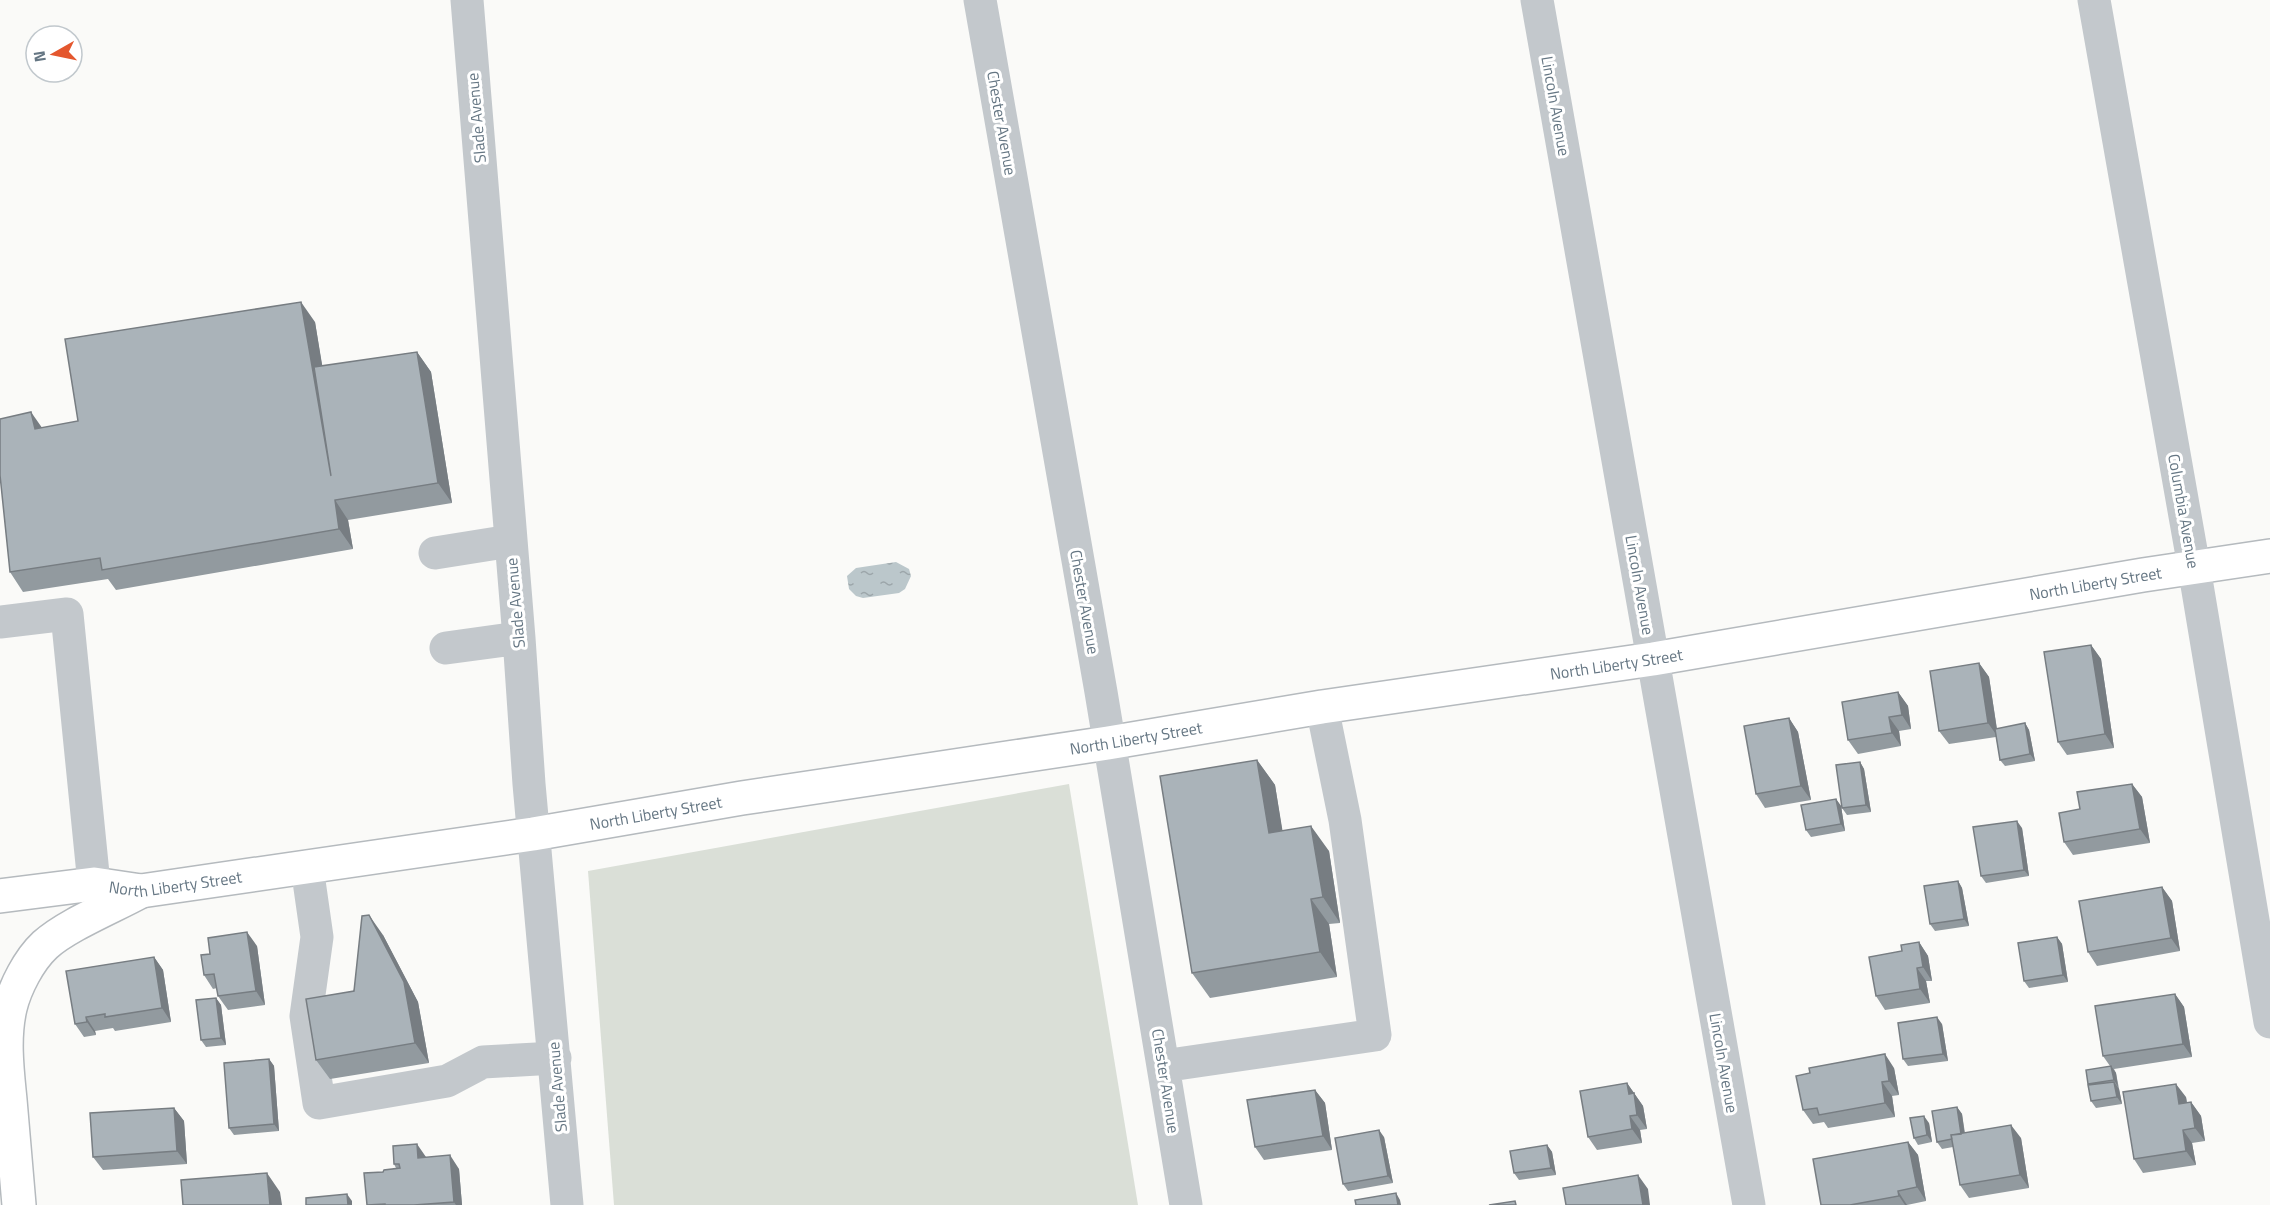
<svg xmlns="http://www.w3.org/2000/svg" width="2270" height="1205" viewBox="0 0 2270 1205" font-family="'Titillium Web',sans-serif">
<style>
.green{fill:#dadfd7}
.water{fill:url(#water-ripples)}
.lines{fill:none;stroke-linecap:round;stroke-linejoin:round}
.major-casing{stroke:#b5babe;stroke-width:36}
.minor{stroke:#c3c8cc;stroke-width:33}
.major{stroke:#fff;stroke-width:33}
.wall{fill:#929a9f}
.shaded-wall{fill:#777d82}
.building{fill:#aab3b9;stroke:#777d82;stroke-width:1.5}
.labels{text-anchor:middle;stroke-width:6;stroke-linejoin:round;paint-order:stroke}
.street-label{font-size:16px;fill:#657683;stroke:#fff}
</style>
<defs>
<pattern id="water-ripples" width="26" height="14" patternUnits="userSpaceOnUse" patternTransform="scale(1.5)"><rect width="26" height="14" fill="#bbc7cb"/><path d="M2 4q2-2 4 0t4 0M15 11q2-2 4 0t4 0" fill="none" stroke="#9ca6aa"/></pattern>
</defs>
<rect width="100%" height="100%" fill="#fafaf8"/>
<!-- green -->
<path class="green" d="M1069 784 1138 1205H614L588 871Z"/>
<!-- water -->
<path class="water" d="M896 562 909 569 911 576 905 589 899 593 863 598 856 596 849 589 847 576 856 568Z"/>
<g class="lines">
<defs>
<g id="major">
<path id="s1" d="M0 896 94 884 141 891 533 834 742 798 1108 743 1322 707 1653 659 2143 575 2270 556"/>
<path d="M19 1205C16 1170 13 1135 10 1100 7 1070 3 1038 10 1008 15 987 29 960 45 945 67 925 114 906 141 891"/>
</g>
</defs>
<!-- major casing -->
<use href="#major" class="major-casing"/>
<!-- minor -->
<path class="minor" d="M467 0 519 638 529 784 567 1205
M980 0 1101 692 1186 1205
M1537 0 1749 1205
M2094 0 2194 567 2270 1022
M435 553 510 541
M0 622 67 614 94 884
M446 648 519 638
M307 867 317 937 306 1016 319 1103 447 1081 483 1062 555 1058
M1163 1066 1375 1035 1345 820 1322 707"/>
<!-- major -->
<use href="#major" class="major"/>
</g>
<!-- wall -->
<path class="wall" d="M315 322 322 366 417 352 431 372 452 503 348 520 353 549 116 590 108 579 23 592 10 572 43 428 78 421Z
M2091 645 2101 659 2114 748 2067 755 2058 742Z
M1979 663 1989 677 1997 729 2025 723 2029 730 2035 761 2005 766 2000 760 1996 737 1949 744 1939 731Z
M1898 692 1908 706 1911 729 1899 731 1901 746 1858 754 1848 740Z
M1789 718 1798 732 1811 800 1765 808 1756 794Z
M1257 760 1275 785 1282 830 1329 851 1340 923 1329 924 1337 977 1210 998 1192 973Z
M1860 762 1864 769 1871 812 1847 815 1842 808Z
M2132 784 2142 797 2150 843 2073 855 2064 842Z
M1836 799 1841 806 1845 831 1811 837 1806 830Z
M2022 828 2029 876 1986 883 1981 876Z
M1958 881 1962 888 1969 926 1935 931 1930 924Z
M2162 887 2172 901 2180 951 2097 966 2088 952Z
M383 935 418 1002 429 1063 330 1079 316 1060Z
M2057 937 2062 944 2068 982 2029 988 2024 981Z
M1919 942 1928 956 1932 981H1926L1930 1003 1885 1010 1876 996 1902 951Z
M257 946 265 1005 228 1010 218 996 217 988 213 989 204 975Z
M154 957 163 970 171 1022 115 1031 113 1028 95 1031 96 1035 84 1037 75 1024Z
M2175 994 2184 1007 2192 1057 2114 1069 2116 1073 2122 1104 2096 1108 2091 1101 2088 1084 2110 1066 2103 1056Z
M216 998 221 1005 226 1045 206 1047 201 1040Z
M1942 1024 1948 1061 1908 1066 1903 1059Z
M269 1059 274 1066 279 1131 234 1135 229 1128Z
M1894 1068 1899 1095 1892 1096 1895 1117 1828 1128 1824 1122 1813 1124 1803 1110Z
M1627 1083 1643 1106 1647 1129 1640 1130 1642 1143 1597 1150 1588 1137Z
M1315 1090 1325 1103 1332 1150 1264 1160 1255 1147Z
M2186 1097 2187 1103 2191 1102 2201 1116 2205 1141 2192 1143 2196 1165 2143 1173 2134 1159Z
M1957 1107 1962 1114 1965 1133 2021 1138 2029 1188 1969 1198 1960 1185 1953 1147 1942 1149 1937 1142Z
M174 1108 184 1121 187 1164 103 1170 93 1157Z
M1929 1123 1932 1142 1918 1145 1914 1138Z
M1384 1137 1393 1183 1348 1191 1343 1184Z
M1908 1142 1918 1155 1926 1201 1907 1205H1821Z
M1547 1145 1552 1152 1556 1175 1519 1180 1514 1173Z
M426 1157 459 1169 462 1205H367L383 1172 396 1168 394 1164Z"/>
<!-- shaded-wall -->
<path class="shaded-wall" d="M301 302 315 322 344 496 331 476Z
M417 352 431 372 452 503 438 483Z
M31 412 45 432 35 429Z
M335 500 348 520 353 549 339 529Z
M2091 645 2101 659 2114 748 2105 734Z
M1979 663 1989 677 1998 737 1988 723Z
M1898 692 1908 706 1911 729 1902 715Z
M1889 717 1899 731 1901 746 1892 733Z
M1789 718 1798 732 1811 800 1801 786Z
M2025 723 2029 730 2035 761 2030 754Z
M1257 760 1275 785 1287 858 1269 833Z
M1860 762 1864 769 1871 812 1866 805Z
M2132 784 2142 797 2150 843 2140 829Z
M1836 799 1841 806 1845 831 1841 824Z
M2017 821 2022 828 2029 876 2024 870Z
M1311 826 1329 851 1340 923 1323 897Z
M1958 881 1962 888 1969 926 1964 919Z
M2162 887 2172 901 2180 951 2171 938Z
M1311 899 1329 924 1337 977 1320 952Z
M369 915 383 935 418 1002 429 1063 415 1043Z
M247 932 257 946 265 1005 256 991Z
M2057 937 2062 944 2068 982 2063 975Z
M1919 942 1928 956 1932 981 1923 967Z
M154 957 163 970 171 1022 162 1008Z
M1917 968 1926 981 1930 1003 1920 989Z
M2175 994 2184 1007 2192 1057 2183 1044Z
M216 998 221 1005 226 1045 221 1038Z
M86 1017 95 1031 96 1035 87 1022Z
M1937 1017 1942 1024 1948 1061 1943 1054Z
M1885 1054 1894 1068 1899 1095 1889 1081Z
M269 1059 274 1066 279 1131 274 1124Z
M2111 1066 2116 1073 2118 1087 2114 1080Z
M1882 1082 1892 1096 1895 1117 1885 1103Z
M2114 1082 2119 1089 2122 1104 2117 1097Z
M1627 1083 1643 1106 1647 1129 1637 1115 1629 1094Z
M2176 1084 2186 1097 2189 1118 2179 1104Z
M1315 1090 1325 1103 1332 1150 1323 1136Z
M2191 1102 2201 1116 2205 1141 2195 1128Z
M1957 1107 1962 1114 1966 1145 1961 1138Z
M174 1108 184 1121 187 1164 177 1151Z
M1630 1116 1640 1130 1642 1143 1632 1129Z
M1924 1116 1929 1123 1932 1142 1927 1135Z
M2011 1125 2021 1138 2029 1188 2020 1175Z
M1379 1130 1384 1137 1393 1183 1388 1176Z
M2183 1130 2192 1143 2196 1165 2186 1151Z
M1908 1142 1918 1155 1926 1201 1917 1187Z
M417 1144 426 1157 418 1158Z
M1547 1145 1552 1152 1556 1175 1551 1168Z
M450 1155 459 1169 462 1205H456L454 1202Z
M267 1173 280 1192 282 1205H270Z
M1638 1175 1648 1189 1650 1205H1643Z
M1898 1191 1907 1205H1905L1899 1196Z
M1396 1193 1400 1200 1401 1205H1398Z
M347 1194 352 1201V1205H348Z"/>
<!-- building -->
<path class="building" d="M301 302 331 476 314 367 417 352 438 483 335 500 339 529 102 570 100 558 10 572 0 475V419L31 412 35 429 78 421 65 339Z
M2091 645 2105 734 2058 742 2044 652Z
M1979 663 1988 723 1939 731 1930 671Z
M1898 692 1902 715 1889 717 1892 733 1848 740 1842 702Z
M1789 718 1801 786 1756 794 1744 726Z
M2025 723 2030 754 2000 760 1995 729Z
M1257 760 1269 833 1311 826 1323 897 1311 899 1320 952 1192 973 1160 776Z
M1860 762 1866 805 1842 808 1836 765Z
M2132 784 2140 829 2064 842 2059 813 2080 809 2077 792Z
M1836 799 1841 824 1806 830 1801 805Z
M2017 821 2024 870 1981 876 1973 827Z
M1958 881 1964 919 1930 924 1924 886Z
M2162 887 2171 938 2088 952 2079 901Z
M369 915 404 982 415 1043 316 1060 306 999 354 991 362 916Z
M247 932 256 991 218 996 214 974 204 975 201 955 210 954 208 938Z
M2057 937 2063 975 2024 981 2018 943Z
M1919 942 1923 967 1917 968 1920 989 1876 996 1869 957 1902 951 1901 945Z
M154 957 162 1008 105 1017V1014L86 1017 87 1022 75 1024 66 971Z
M2175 994 2183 1044 2103 1056 2095 1006Z
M216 998 221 1038 201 1040 196 1000Z
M1937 1017 1943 1054 1903 1059 1898 1023Z
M1885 1054 1889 1081 1882 1082 1885 1103 1819 1115 1817 1108 1803 1110 1796 1076 1810 1073 1809 1068Z
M269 1059 274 1124 229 1128 224 1063Z
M2111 1066 2114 1080 2088 1084 2086 1070Z
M2114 1082 2117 1097 2091 1101 2088 1085Z
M1627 1083 1629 1094 1634 1093 1637 1115 1630 1116 1632 1129 1588 1137 1580 1091Z
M2176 1084 2179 1104 2191 1102 2195 1128 2183 1130 2186 1151 2134 1159 2123 1092Z
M1315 1090 1323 1136 1255 1147 1247 1100Z
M1957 1107 1961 1134 1951 1135 1952 1139 1937 1142 1932 1111Z
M174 1108 177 1151 93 1157 90 1113Z
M1924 1116 1927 1135 1914 1138 1910 1118Z
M2011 1125 2020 1175 1960 1185 1951 1135Z
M1379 1130 1388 1176 1343 1184 1335 1138Z
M1908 1142 1917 1187 1898 1191 1899 1196 1850 1205H1821L1813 1159Z
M417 1144 418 1158 450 1155 454 1202 414 1205H385V1204L367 1205 364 1173 383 1172 384 1170 400 1168 399 1164H394L393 1146Z
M1547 1145 1551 1168 1514 1173 1510 1151Z
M267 1173 270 1205H183L181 1180Z
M1638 1175 1643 1205H1566L1563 1188Z
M1396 1193 1398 1205H1356L1355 1200Z
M347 1194 348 1205H306V1198Z
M1515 1201 1516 1205H1489Z"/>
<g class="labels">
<!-- street labels -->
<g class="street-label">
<text transform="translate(1556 106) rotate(80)" y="6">Lincoln Avenue</text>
<text transform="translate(476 118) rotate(-95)" y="6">Slade Avenue</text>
<text transform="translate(1002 123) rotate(80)" y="6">Chester Avenue</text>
<text transform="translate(2184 511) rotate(80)" y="6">Columbia Avenue</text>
<text dy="6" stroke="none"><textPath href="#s1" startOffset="2121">North Liberty Street</textPath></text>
<text transform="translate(1640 585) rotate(80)" y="6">Lincoln Avenue</text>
<text transform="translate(1085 602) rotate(80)" y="6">Chester Avenue</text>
<text transform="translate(515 603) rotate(-95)" y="6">Slade Avenue</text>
<text dy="6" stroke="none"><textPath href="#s1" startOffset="1635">North Liberty Street</textPath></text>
<text dy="6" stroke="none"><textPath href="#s1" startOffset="1149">North Liberty Street</textPath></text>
<text dy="6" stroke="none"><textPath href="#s1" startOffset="663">North Liberty Street</textPath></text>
<text dy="6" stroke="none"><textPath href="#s1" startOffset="177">North Liberty Street</textPath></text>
<text transform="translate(1724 1063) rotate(80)" y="6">Lincoln Avenue</text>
<text transform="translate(1166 1081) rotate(81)" y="6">Chester Avenue</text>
<text transform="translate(557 1087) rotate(-95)" y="6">Slade Avenue</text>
</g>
</g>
<!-- north arrow -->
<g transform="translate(54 54) rotate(261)"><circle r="28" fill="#ffffff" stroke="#c1c8cd" stroke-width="1.5"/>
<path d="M0-4.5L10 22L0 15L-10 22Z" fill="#e4572e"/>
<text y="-9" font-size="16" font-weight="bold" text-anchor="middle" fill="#657683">N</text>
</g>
</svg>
